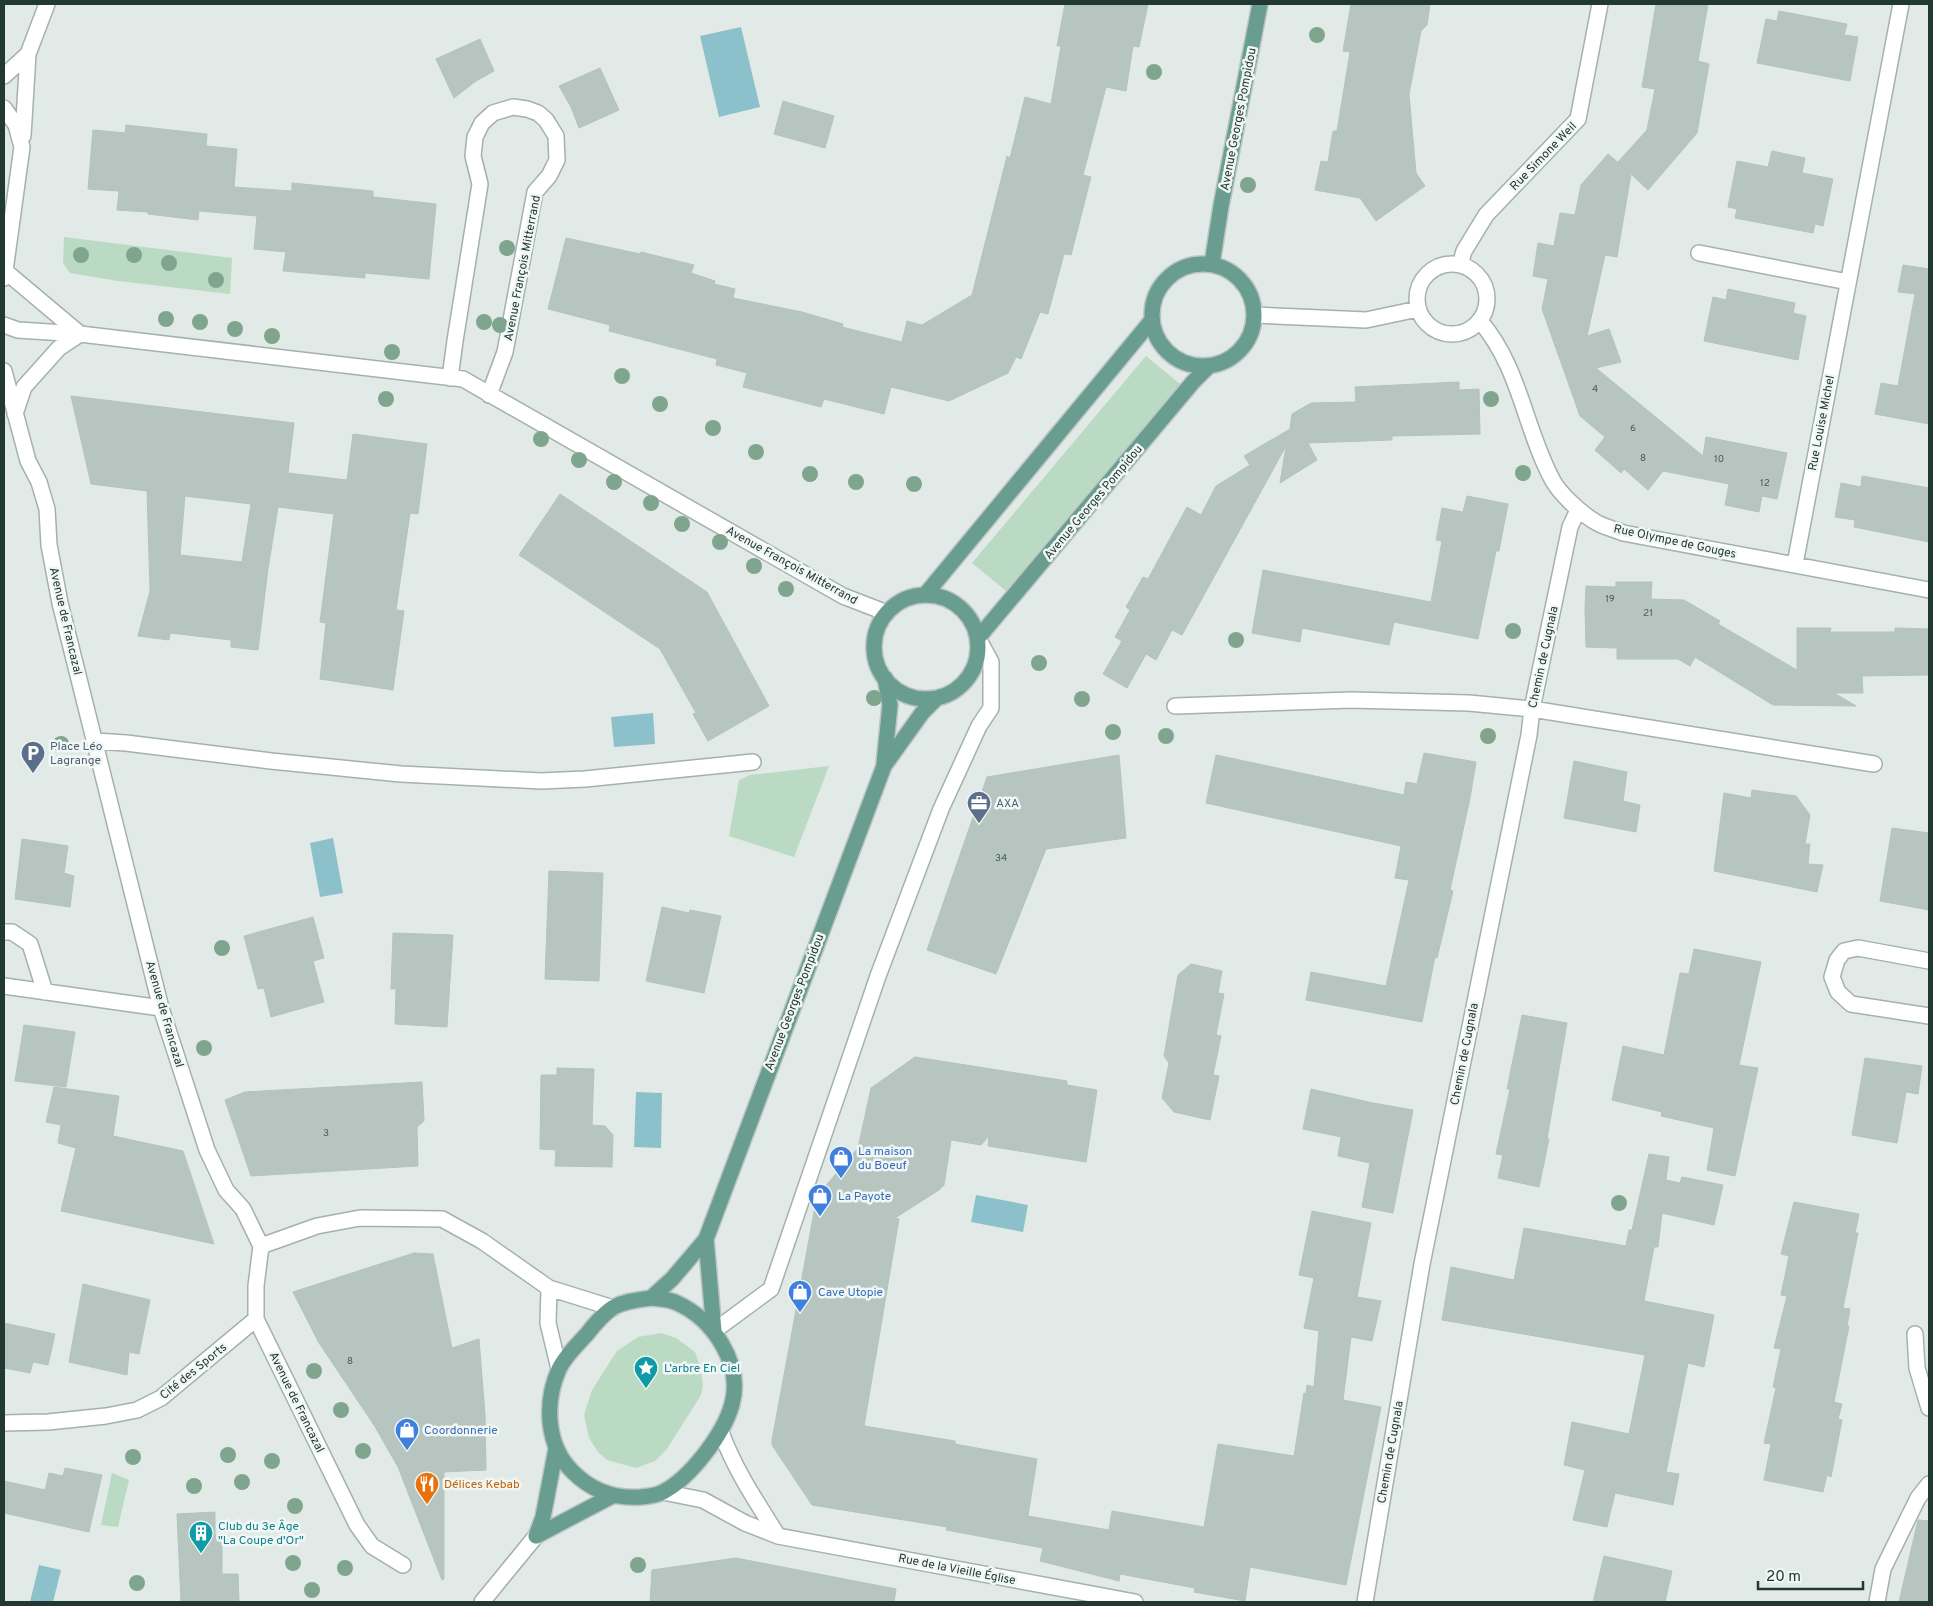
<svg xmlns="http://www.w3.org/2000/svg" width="1933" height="1606" viewBox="0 0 1933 1606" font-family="Overpass,sans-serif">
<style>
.green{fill:#bbdac3}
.water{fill:#8cc1cc}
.building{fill:#b6c5bf;stroke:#b4c3bd;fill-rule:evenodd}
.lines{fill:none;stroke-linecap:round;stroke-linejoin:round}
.minor-casing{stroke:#a4b1ad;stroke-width:18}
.major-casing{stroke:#bdc4c2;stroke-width:18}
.minor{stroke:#fff;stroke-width:15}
.major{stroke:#689d90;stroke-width:15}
.tree{fill:#80a58f}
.labels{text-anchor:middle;stroke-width:5;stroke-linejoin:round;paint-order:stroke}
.number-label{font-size:10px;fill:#475c56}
.street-label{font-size:12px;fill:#223933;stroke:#f1f7f4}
.service-label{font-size:12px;fill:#4e5e75;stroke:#f1f7f4;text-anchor:start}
.shop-label{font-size:12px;fill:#366cbe;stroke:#f1f7f4;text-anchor:start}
.culture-label{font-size:12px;fill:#0d838f;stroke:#f1f7f4;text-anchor:start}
.food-label{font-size:12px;fill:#c56008;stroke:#f1f7f4;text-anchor:start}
</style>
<rect width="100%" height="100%" fill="#e1eae6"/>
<!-- green -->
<path class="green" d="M64 237 232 258 230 294 118 281 70 273 63 263Z
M1146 356 1180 384 1006 591 972 563Z
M829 766 794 857 729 836 739 780 750 775Z
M661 1333 676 1338 695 1352 700 1366 703 1385 701 1395 667 1449 655 1461 636 1468 607 1460 598 1452 589 1438 584 1415 592 1390 617 1351 638 1337Z
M112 1473 129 1480 118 1527 101 1525Z"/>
<!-- water -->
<path class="water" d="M741 27 760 107 719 117 700 36Z
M653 713 655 744 614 747 611 717Z
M333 838 343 893 320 897 310 843Z
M636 1092 662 1093 661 1148 634 1147Z
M976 1195 1028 1205 1023 1232 971 1222Z
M39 1565 61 1570 53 1602H30Z"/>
<!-- building -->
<path class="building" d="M1065 4H1148L1139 47 1133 46 1126 91 1106 87 1083 175 1091 177 1071 255 1064 254 1048 314 1040 312 1021 359 1016 357 1008 373 949 401 891 387 884 414 824 399 821 407 743 387 747 373 716 365 717 359 609 331 610 325 548 309 566 238 640 254 641 252 694 265 691 273 715 281 714 284 735 289 733 298 802 312 843 324 842 327 902 342 907 321 922 325 972 295 1007 156 1010 158 1025 97 1051 104 1061 46H1057Z
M1351 4H1430L1427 25 1421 31 1409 94 1416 173 1425 186 1376 221 1360 198 1315 190 1321 161 1328 162 1333 131H1337L1350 52 1343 51Z
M1656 4H1708L1698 61 1709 64 1697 133 1648 190 1631 174 1617 257 1605 255 1587 336 1609 329 1621 362 1596 368 1703 456 1706 437 1787 453 1777 499 1762 496 1759 512 1725 505 1729 484 1663 471 1648 490 1624 469 1621 473 1595 450 1605 437 1580 416 1542 309 1548 279 1533 276 1538 243 1554 246 1560 213 1575 215 1581 185 1608 154 1627 170 1618 162 1647 130 1655 89 1642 87Z
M1779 11 1847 24 1844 35 1858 37 1850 81 1757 63 1766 19 1777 21Z
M480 39 494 71 476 81 454 98 436 59Z
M600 68 619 110 579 128 571 107 559 86Z
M783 101 834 116 825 148 774 134Z
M126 125 207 134 206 146 237 149 234 187 292 191V183L373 191V197L436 204 429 279 365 273V278L283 271 286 252 254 249 257 216 199 211 198 220 148 214V212L117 210 119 191 88 189 93 130 125 133Z
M1772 151 1805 158 1802 173 1833 179 1823 226 1815 224 1813 233 1735 218 1737 209 1728 207 1737 161 1768 167Z
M1903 265 1929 269V424L1875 414 1881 383 1898 386 1915 294H1917L1898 292Z
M1728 289 1795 303 1793 313 1806 316 1798 360 1704 341 1713 297 1726 300Z
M1459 382V390L1479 389 1480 434 1392 436V440L1308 443 1317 460 1280 483 1286 446 1182 635 1172 630 1156 660 1146 654 1127 688 1103 674 1122 641 1115 637 1130 610 1126 607 1143 577 1148 579 1187 507 1201 515 1216 486 1250 465 1244 456 1290 429 1292 414 1311 403 1356 402 1355 387Z
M71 396 294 423 288 473 347 480 353 434 427 444 418 514 410 513 396 610 404 611 393 690 320 679 326 623 320 622 334 514 278 507 268 569 258 650 231 647V640L170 633 169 640 138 636 150 591 147 491 91 484ZM185 496 251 504 242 562 180 555Z
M1862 476 1929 488V542L1854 527 1855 520 1835 517 1841 483 1861 487Z
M560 494 707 592 769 706 708 741 693 714 696 713 660 649 519 555Z
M1467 496 1508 504 1499 551H1496L1478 639 1394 622 1389 645 1302 628 1300 642 1252 633 1263 570 1431 602 1442 541 1436 540 1442 508 1463 512Z
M1616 582H1652L1651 599 1684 600 1720 621 1718 624 1797 670V628H1831L1830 632H1895V628L1929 629V675L1862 676 1863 693H1834L1856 706 1773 705 1695 657 1690 666 1678 659H1617V648L1586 647 1585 609 1586 586 1616 587Z
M1424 753 1476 762 1470 798 1450 890 1453 891 1437 958 1435 957 1422 1022 1306 1000 1311 972 1386 986 1409 880 1395 878 1401 846 1206 803 1216 755 1404 795 1406 782 1417 784Z
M1119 755 1126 838 1046 849 996 974 927 950 987 777Z
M1574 761 1627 772 1623 801 1640 805 1636 832 1564 818Z
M1752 790 1796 796 1810 815 1805 844H1810L1808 864 1823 865 1817 892 1714 871 1724 793 1751 798Z
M1892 828 1929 833V910L1880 901Z
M22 839 68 846 64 873 74 876 70 907 15 899Z
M549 871 603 873 599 981 545 979Z
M662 907 689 913 690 910 721 916 704 993 646 981Z
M313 917 324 958 313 961 324 1002 271 1017 264 988 258 989 244 936Z
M393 933 453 935 447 1027 395 1024 396 989H391Z
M1694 949 1761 962 1739 1065 1758 1068 1735 1176 1707 1170 1714 1128 1661 1116 1662 1112 1612 1100 1623 1046 1664 1055 1680 973 1689 974Z
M1191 964 1222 971 1218 993 1224 994 1216 1035 1221 1036 1213 1075 1219 1076 1210 1120 1174 1112 1162 1098 1169 1063 1164 1056 1178 975Z
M1522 1015 1567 1023 1547 1139H1549L1539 1187 1498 1178 1503 1155 1496 1154 1510 1089H1507Z
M24 1025 75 1032 66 1087 15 1081Z
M915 1057 1067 1081V1085L1097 1090 1086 1162 988 1146 989 1136 981 1145 951 1140 944 1185 939 1190 895 1218 899 1219 864 1426 955 1441V1444L1037 1459 1028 1516 1109 1530 1112 1511 1204 1527 1218 1444 1294 1456 1304 1393 1306 1394 1307 1385 1314 1387 1319 1331 1304 1328 1314 1278 1299 1275 1312 1211 1371 1223 1357 1297 1381 1301 1372 1341 1351 1337 1343 1400 1381 1407 1346 1585 1250 1567 1245 1601 1194 1592 1195 1588 1120 1574 1119 1581 1040 1561 1043 1548 946 1530 947 1527 812 1505 772 1445V1440L817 1196 858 1148 871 1088Z
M1865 1058 1922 1066 1918 1094 1906 1092 1897 1143 1852 1135Z
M557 1068 594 1069 592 1125 605 1126 613 1135 612 1167 555 1166 556 1150 540 1149 541 1075H557Z
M422 1082 424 1121 417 1127 418 1166 251 1176 225 1100 245 1092Z
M54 1087 119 1096 113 1136 183 1151 214 1244 61 1211 76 1148 58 1143 61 1125 46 1122Z
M1311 1089 1373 1103 1413 1110 1393 1213 1362 1207 1370 1163 1338 1156 1341 1137 1303 1129Z
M1649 1154 1669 1157 1666 1180 1680 1183 1682 1177 1723 1185 1714 1225 1662 1213 1658 1247H1654L1644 1301 1714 1315 1704 1367 1688 1363 1666 1472 1679 1474 1673 1505 1615 1493 1607 1527 1573 1520 1585 1470 1564 1465 1572 1422 1629 1434 1645 1355 1442 1320 1451 1267 1514 1280 1524 1228 1626 1246 1629 1230H1632Z
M1794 1202 1859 1214 1855 1233H1858L1843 1308 1850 1309 1847 1326H1849L1834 1402 1842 1404 1838 1419 1842 1420 1831 1477 1827 1475 1823 1492 1764 1480 1771 1444 1764 1443 1776 1388 1773 1387 1781 1349 1774 1348 1787 1296 1781 1295 1789 1256 1781 1254Z
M414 1253 433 1254 452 1348 479 1339 485 1415 486 1470 444 1472V1579L442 1580 398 1467 374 1425 319 1343 293 1292Z
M83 1284 150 1300 139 1354 129 1352 127 1375 69 1362Z
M4 1323 55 1334 48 1365 33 1362 30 1373 4 1368Z
M65 1468 102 1475 89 1532 4 1513V1481L45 1490 49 1473 63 1476Z
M215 1512V1535L222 1534V1574H238L239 1602H181L177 1514Z
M1918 1520 1929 1521V1602H1899Z
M1604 1556 1672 1571 1665 1602H1593Z
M736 1558 896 1589 894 1602H650L652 1570Z"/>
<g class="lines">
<defs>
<path id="minor" d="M4 76 28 54
M4 108 16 125 22 147 4 278
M23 136 28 54 47 4
M1699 253 1848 282
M1417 299a35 35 0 1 1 70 0a35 35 0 1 1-70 0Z
M1460 265 1464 251 1486 215 1578 119 1600 4
M5 271 80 334
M1254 315 1366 320 1418 309
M1480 321C1520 367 1525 430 1553 481 1561 495 1581 513 1594 521 1603 527 1614 529 1623 533L1929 590
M4 325 18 330 80 334 463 379 843 596 887 613
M4 371 28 461 39 482 47 509 49 545 60 603 161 1008 207 1150 226 1190 243 1209 261 1246 256 1286V1319L357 1525 372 1546 403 1565
M450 378 455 341 480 184 473 156 475 137 482 123 493 113 513 107 527 109 538 113 546 120 556 136 557 160 549 176 535 192 505 352 489 395
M15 414 24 387 59 348 80 334
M1795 564 1901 4
M1175 706 1351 700 1469 703 1532 709 1874 764
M95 741 126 743 271 761 401 774 541 781 585 779 753 762
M4 932H12L30 944 45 992
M1929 961 1858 948 1844 951 1837 960 1832 977 1838 992 1851 1004 1929 1016
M4 986 161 1008
M261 1246 317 1226 360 1218 442 1219 482 1241 549 1288 613 1308
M549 1288 548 1323 559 1369
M714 1331 771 1289 878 976 941 809 979 726 991 708V662L978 638
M1915 1334 1917 1368 1929 1408
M4 1423 48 1422 106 1416 137 1410 161 1398 256 1319
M721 1432C735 1470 756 1501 778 1536
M663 1492 703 1500 745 1523 778 1536 1135 1602
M482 1602 536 1536
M1365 1602 1422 1264 1529 735 1532 709 1570 527 1578 510
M1877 1602 1883 1569 1918 1498 1929 1484"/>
<path id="major" d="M1212 264 1221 206 1260 4
M1152 315a51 51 0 1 1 102 0a51 51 0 1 1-102 0Z
M925 595 1152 320
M874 647a52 52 0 1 1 104 0a52 52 0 1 1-104 0Z
M978 638 1193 382 1209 366
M884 764 890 705 885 678
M706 1239 714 1331
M651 1298 672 1279 706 1239 884 766 922 713 936 699
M651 1298C659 1299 669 1299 677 1303 713 1319 743 1364 732 1404 724 1434 690 1478 663 1492 656 1496 648 1496 641 1497 614 1499 592 1491 573 1472 546 1446 544 1403 559 1369 565 1356 578 1344 587 1334 594 1325 604 1313 614 1307 625 1301 638 1300 651 1298Z
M536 1536 543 1517 556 1449
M536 1536 612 1496"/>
</defs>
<!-- minor casing -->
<use href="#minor" class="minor-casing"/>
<!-- major casing -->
<use href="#major" class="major-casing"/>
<!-- minor -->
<use href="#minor" class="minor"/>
<!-- major -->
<use href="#major" class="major"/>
</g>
<!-- trees -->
<g class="tree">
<circle cx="1317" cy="35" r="8"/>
<circle cx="1154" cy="72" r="8"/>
<circle cx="1248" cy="185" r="8"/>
<circle cx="507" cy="248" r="8"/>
<circle cx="81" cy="255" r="8"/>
<circle cx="134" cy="255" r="8"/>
<circle cx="169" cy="263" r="8"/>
<circle cx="216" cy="280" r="8"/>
<circle cx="166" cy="319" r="8"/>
<circle cx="200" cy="322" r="8"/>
<circle cx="484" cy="322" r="8"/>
<circle cx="500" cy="325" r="8"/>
<circle cx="235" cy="329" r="8"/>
<circle cx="272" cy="336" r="8"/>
<circle cx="392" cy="352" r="8"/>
<circle cx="622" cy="376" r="8"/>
<circle cx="386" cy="399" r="8"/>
<circle cx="1491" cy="399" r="8"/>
<circle cx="660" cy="404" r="8"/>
<circle cx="713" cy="428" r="8"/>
<circle cx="541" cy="439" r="8"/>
<circle cx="756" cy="452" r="8"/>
<circle cx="579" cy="460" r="8"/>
<circle cx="1523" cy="473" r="8"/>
<circle cx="810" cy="474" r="8"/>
<circle cx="614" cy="482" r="8"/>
<circle cx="856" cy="482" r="8"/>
<circle cx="914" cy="484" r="8"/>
<circle cx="651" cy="503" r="8"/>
<circle cx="682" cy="524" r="8"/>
<circle cx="720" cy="542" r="8"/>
<circle cx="754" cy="566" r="8"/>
<circle cx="786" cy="589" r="8"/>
<circle cx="1513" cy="631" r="8"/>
<circle cx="1236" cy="640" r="8"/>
<circle cx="1039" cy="663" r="8"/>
<circle cx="874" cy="698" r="8"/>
<circle cx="1082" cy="699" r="8"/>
<circle cx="1113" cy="732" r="8"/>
<circle cx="1166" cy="736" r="8"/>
<circle cx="1488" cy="736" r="8"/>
<circle cx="61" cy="744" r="8"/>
<circle cx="222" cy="948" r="8"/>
<circle cx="204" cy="1048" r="8"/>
<circle cx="1619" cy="1203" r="8"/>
<circle cx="314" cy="1371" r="8"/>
<circle cx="341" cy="1410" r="8"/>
<circle cx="363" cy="1451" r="8"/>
<circle cx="228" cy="1455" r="8"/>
<circle cx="133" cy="1457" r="8"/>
<circle cx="272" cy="1461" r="8"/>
<circle cx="242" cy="1482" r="8"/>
<circle cx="194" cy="1486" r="8"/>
<circle cx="295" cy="1506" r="8"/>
<circle cx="293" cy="1563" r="8"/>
<circle cx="638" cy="1565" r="8"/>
<circle cx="345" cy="1568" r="8"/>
<circle cx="137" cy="1583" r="8"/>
<circle cx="312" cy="1590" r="8"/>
</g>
<!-- icons -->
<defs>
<symbol id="parking-pin" viewBox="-11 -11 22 30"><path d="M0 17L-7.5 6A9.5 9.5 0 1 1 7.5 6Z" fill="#5c6f8a" stroke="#f1f7f4"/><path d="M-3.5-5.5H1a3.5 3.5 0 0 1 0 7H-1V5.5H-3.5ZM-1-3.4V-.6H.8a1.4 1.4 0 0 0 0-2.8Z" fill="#fff"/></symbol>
<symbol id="office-pin" viewBox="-11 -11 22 30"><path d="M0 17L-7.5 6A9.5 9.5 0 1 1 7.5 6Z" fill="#5c6f8a" stroke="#f1f7f4"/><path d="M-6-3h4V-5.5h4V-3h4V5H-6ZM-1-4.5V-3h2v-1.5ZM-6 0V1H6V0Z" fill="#fff"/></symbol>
<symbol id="shop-pin" viewBox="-11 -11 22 30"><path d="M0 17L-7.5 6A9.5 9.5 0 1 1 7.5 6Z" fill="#3f7fe0" stroke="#f1f7f4"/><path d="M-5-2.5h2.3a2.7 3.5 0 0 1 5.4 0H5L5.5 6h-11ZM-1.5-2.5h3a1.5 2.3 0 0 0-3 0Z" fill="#fff"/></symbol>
<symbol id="sight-pin" viewBox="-11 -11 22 30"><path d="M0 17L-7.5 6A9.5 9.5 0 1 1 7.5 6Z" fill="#0f9aa8" stroke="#f1f7f4"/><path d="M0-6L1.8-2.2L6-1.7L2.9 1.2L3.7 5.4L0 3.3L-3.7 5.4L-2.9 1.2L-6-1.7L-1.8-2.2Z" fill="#fff"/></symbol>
<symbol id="restaurant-pin" viewBox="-11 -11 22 30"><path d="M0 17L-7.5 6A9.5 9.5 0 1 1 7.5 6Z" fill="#e8710a" stroke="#f1f7f4"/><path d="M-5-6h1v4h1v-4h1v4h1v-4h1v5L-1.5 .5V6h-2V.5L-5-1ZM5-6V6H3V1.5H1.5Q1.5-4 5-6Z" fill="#fff"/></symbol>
<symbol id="building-pin" viewBox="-11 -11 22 30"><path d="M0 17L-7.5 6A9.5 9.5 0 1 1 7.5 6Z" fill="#0f9aa8" stroke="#f1f7f4"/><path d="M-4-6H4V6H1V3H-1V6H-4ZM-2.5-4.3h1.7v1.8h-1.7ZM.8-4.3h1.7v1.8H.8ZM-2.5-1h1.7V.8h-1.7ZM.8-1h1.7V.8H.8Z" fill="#fff"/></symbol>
</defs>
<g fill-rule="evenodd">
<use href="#parking-pin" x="19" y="739" width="28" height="38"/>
<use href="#office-pin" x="965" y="789" width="28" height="38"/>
<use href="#shop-pin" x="827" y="1144" width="28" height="38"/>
<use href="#shop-pin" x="806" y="1182" width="28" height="38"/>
<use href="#shop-pin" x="786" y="1278" width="28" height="38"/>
<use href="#sight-pin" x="632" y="1354" width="28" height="38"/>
<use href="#shop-pin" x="393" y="1416" width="28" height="38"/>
<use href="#restaurant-pin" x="413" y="1470" width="28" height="38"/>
<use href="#building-pin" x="187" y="1519" width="28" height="38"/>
</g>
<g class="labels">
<!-- number labels -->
<g class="number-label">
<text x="1595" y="392">4</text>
<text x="1633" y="431">6</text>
<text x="1643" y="461">8</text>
<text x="1719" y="462">10</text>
<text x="1765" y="486">12</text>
<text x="1610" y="602">19</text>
<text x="1648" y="616">21</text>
<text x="1001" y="861">34</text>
<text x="326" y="1136">3</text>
<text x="350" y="1364">8</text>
</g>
<!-- street labels -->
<g class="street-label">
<text transform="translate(1238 119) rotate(-79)" y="4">Avenue Georges Pompidou</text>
<text transform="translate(1543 156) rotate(-46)" y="4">Rue Simone Weil</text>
<text transform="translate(522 268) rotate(-79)" y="4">Avenue François Mitterrand</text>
<text transform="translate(1821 423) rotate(-79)" y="4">Rue Louise Michel</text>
<text transform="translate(1093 502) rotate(-50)" y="4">Avenue Georges Pompidou</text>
<text transform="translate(1675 541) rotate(12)" y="4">Rue Olympe de Gouges</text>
<text transform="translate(792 565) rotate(29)" y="4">Avenue François Mitterrand</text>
<text transform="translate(66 621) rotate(77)" y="4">Avenue de Francazal</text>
<text transform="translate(1543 657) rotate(-78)" y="4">Chemin de Cugnala</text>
<text transform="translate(794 1002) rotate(-69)" y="4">Avenue Georges Pompidou</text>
<text transform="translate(165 1014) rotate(74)" y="4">Avenue de Francazal</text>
<text transform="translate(1464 1054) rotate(-79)" y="4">Chemin de Cugnala</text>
<text transform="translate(193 1371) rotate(-39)" y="4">Cité des Sports</text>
<text transform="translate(297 1402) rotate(64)" y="4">Avenue de Francazal</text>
<text transform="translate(1390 1452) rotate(-80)" y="4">Chemin de Cugnala</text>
<text transform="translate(957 1569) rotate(11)" y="4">Rue de la Vieille Église</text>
</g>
<!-- service labels -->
<g class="service-label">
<text x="50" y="750">Place Léo<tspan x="50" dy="14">Lagrange</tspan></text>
<text x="996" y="807">AXA</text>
</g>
<!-- shop labels -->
<g class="shop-label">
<text x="858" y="1155">La maison<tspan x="858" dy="14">du Boeuf</tspan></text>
<text x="838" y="1200">La Payote</text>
<text x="818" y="1296">Cave Utopie</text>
<text x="424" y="1434">Coordonnerie</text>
</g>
<!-- culture labels -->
<g class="culture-label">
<text x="664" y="1372">L’arbre En Ciel</text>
<text x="218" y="1530">Club du 3e Âge<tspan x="218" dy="14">"La Coupe d'Or"</tspan></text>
</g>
<!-- food labels -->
<g class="food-label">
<text x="444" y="1488">Délices Kebab</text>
</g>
</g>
<!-- border -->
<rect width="1933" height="1606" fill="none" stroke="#223933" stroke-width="10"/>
<!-- scale -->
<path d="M1758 1581v8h105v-8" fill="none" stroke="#223933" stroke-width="2.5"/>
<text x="1766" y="1581" font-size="15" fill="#223933" stroke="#f1f7f4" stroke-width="4" paint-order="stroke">20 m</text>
</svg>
